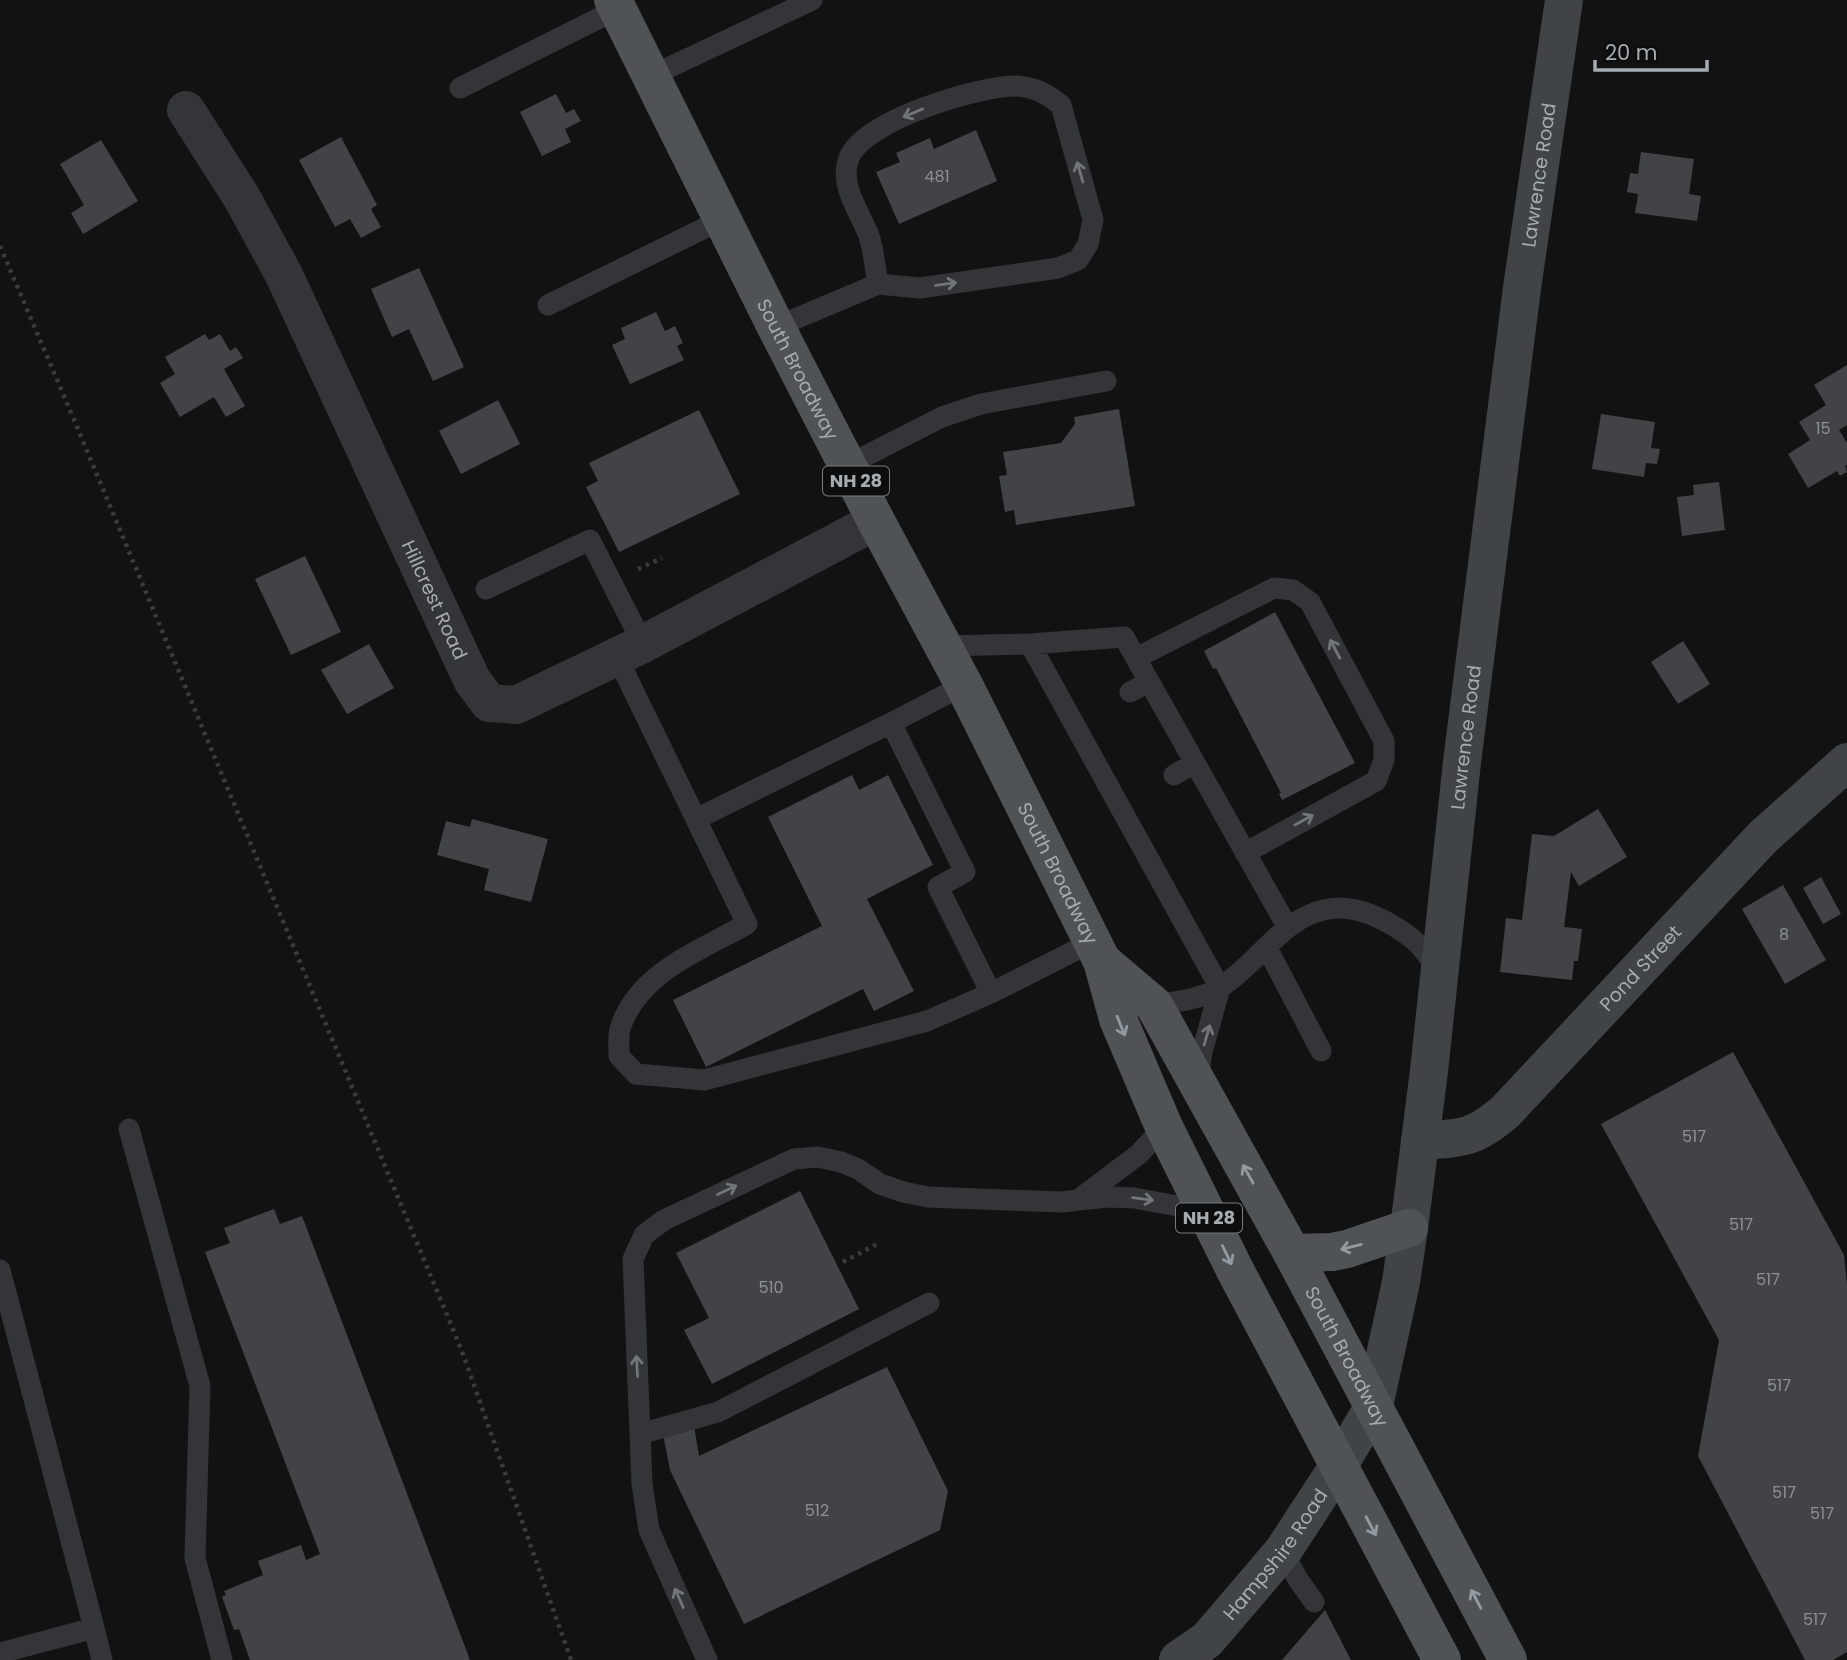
<svg xmlns="http://www.w3.org/2000/svg" width="1847" height="1660" viewBox="0 0 1847 1660" font-family="Poppins,sans-serif">
<style>
.building{fill:#414346}
.lines{fill:none;stroke-linecap:round;stroke-linejoin:round}
.path{stroke:#393c3e;stroke-width:4.5;stroke-dasharray:3.5 5;stroke-linecap:butt}
.lane{stroke:#333538;stroke-width:21}
.street{stroke:#333538;stroke-width:38}
.secondary{stroke:#414447;stroke-width:38}
.primary{stroke:#4f5356;stroke-width:38}
.oneway{stroke:#71767b}
.oneway2{stroke:#939aa0}
.labels{text-anchor:middle;stroke-width:5;stroke-linejoin:round;paint-order:stroke}
.number-label{font-size:16px;fill:#8b9297}
.shield{fill:#0d0d0e;stroke:#777c81;stroke-width:2}
.shield-label{font-size:18px;font-weight:bold;fill:#a4acb2}
.street-label{font-size:19px;fill:#a4acb2;stroke:#0d0d0e}
</style>
<rect width="100%" height="100%" fill="#121213"/>
<!-- building -->
<path class="building" d="M556 94 566 113 574 109 581 121 565 129 571 142 542 156 520 112Z
M976 130 997 181 899 224 876 172 900 162 896 153 930 138 934 149Z
M341 137 377 205 371 209 381 227 361 238 350 219 335 227 299 160Z
M101 140 138 201 83 234 71 213 84 205 60 164Z
M1641 152 1694 159 1689 194 1701 196 1697 221 1635 213 1638 194 1627 192 1630 173 1638 174Z
M419 268 464 367 433 381 409 329 392 337 371 289Z
M656 312 665 331 675 326 683 343 677 346 684 360 630 384 612 345 625 339 621 328Z
M205 334 209 340 220 334 230 351 236 347 243 358 224 369 245 406 226 417 214 397 180 417 160 383 175 374 165 357Z
M1847 365V425L1839 430 1847 443V465L1845 466 1847 472 1840 476 1837 471 1808 488 1788 454 1810 440 1799 422 1826 405 1814 385Z
M498 400 520 444 461 474 439 431Z
M1119 409 1135 506 1016 525 1014 510 1005 512 999 476 1007 475 1003 452 1061 443 1075 424 1074 417Z
M699 410 740 494 619 552 586 487 598 481 589 463Z
M1601 414 1655 422 1651 448 1660 449 1657 464 1646 463 1644 477 1592 469Z
M1719 482 1725 530 1682 536 1677 497 1694 495 1693 485Z
M305 556 341 632 291 655 255 579Z
M1275 612 1355 763 1282 800 1279 794 1281 793 1216 668 1213 669 1204 651Z
M1683 641 1710 684 1678 704 1651 662Z
M369 644 394 688 347 714 321 670Z
M852 775 859 790 888 775 933 865 867 899 914 991 874 1011 863 989 706 1067 673 1000 822 926 768 817Z
M1598 809 1627 857 1579 886 1571 872 1564 927 1582 929 1578 961H1574L1572 980 1500 972 1506 918 1522 920 1532 834 1554 836Z
M472 819 548 839 531 902 484 890 489 869 437 855 446 821 470 827Z
M1821 877 1841 914 1823 924 1803 888Z
M1783 885 1826 960 1785 984 1742 909Z
M1733 1052 1844 1255 1847 1285V1652L1833 1660H1805L1698 1456 1719 1340 1601 1124Z
M800 1191 859 1309 712 1384 684 1330 709 1318 676 1253Z
M274 1209 280 1224 302 1216 470 1660H250L239 1629 234 1630 222 1597 226 1595 224 1591 263 1575 258 1561 301 1545 306 1560 320 1554 205 1252 230 1243 224 1228Z
M887 1367 948 1491 940 1530 744 1624 670 1470 663 1434 693 1420 699 1456Z
M1325 1610 1351 1660H1282Z"/>
<g class="lines">
<!-- path -->
<path class="path" d="M0 246 75 422 462 1351 571 1660
M638 569 662 558
M843 1262 877 1244"/>
<!-- lane -->
<path class="lane" d="M651 76 812 0
M460 88 617 9
M548 305 723 219
M776 327 878 284 920 288 1058 268 1078 260 1088 244 1093 220 1061 105C1049 95 1035 87 1018 86 980 85 859 121 848 161 840 187 860 212 869 236 874 251 875 268 878 284
M848 465 942 417 981 404 1106 381
M486 589 590 540 643 644
M1030 644 1124 637 1288 928
M942 646 1030 644 1220 988 1202 1052 1198 1080
M617 657 747 924C701 950 637 973 620 1029 618 1037 619 1047 619 1056L636 1074 704 1080 927 1021 991 993
M1136 658 1274 588 1293 590 1310 602 1384 741V760L1376 781 1245 853
M964 685 891 723 965 872 938 887 991 993 1092 942
M1130 692 1149 682
M1174 775 1195 763
M696 819 891 723
M1267 948 1321 1051
M1154 1005C1176 1002 1202 999 1221 987 1247 970 1266 944 1290 926 1322 903 1351 903 1385 921 1398 928 1410 935 1420 946 1427 954 1433 964 1439 972
M129 1129 200 1386 195 1558 222 1660
M1082 1197 1139 1154 1164 1127
M0 1270 94 1628
M640 1434 718 1412 929 1303
M1283 1551 1297 1578 1314 1602
M0 1653 94 1628 102 1660
M707 1660 649 1530 642 1484 633 1259 644 1235 664 1220 794 1159 818 1157 841 1162 858 1169 880 1184 903 1192 928 1197 1061 1202 1107 1197 1134 1198 1205 1211"/>
<!-- street -->
<path class="street" id="s1" d="M186 110 242 198 284 275 472 680 489 703 516 705 643 644 876 521"/>
<!-- secondary -->
<g class="secondary">
<path id="s2" d="M1420 1141C1461 1138 1472 1140 1505 1112L1763 837 1847 762"/>
<path id="s3" d="M1178 1660 1207 1640 1283 1551 1339 1465 1374 1406 1401 1282 1409 1228 1429 1071 1462 762 1522 288 1564 0"/>
</g>
<!-- primary -->
<g class="primary">
<path id="s4" d="M613 0 776 327 876 521 964 685 1102 961 1118 1019 1164 1127 1235 1270 1442 1660"/>
<path id="s5" d="M1102 961 1154 1005 1292 1253 1508 1660"/>
<path d="M1292 1253 1332 1252 1347 1249 1409 1228"/>
</g>
</g>
<!-- one-way arrows -->
<defs><path id="oneway-shaft" d="M-6 0H5M1.5-3L5.5 0L1.5 3" fill="none" stroke-width="1.6" stroke-linecap="round" stroke-linejoin="round" transform="scale(1.75)"/></defs>
<g class="oneway">
<use href="#oneway-shaft" transform="translate(913 113) rotate(157)"/>
<use href="#oneway-shaft" transform="translate(1080 172) rotate(-106)"/>
<use href="#oneway-shaft" transform="translate(946 284) rotate(-8)"/>
<use href="#oneway-shaft" transform="translate(1335 649) rotate(-118)"/>
<use href="#oneway-shaft" transform="translate(1304 820) rotate(-29)"/>
<use href="#oneway-shaft" transform="translate(1207 1035) rotate(-74)"/>
<use href="#oneway-shaft" transform="translate(727 1190) rotate(-25)"/>
<use href="#oneway-shaft" transform="translate(1143 1199) rotate(7)"/>
<use href="#oneway-shaft" transform="translate(637 1366) rotate(-93)"/>
<use href="#oneway-shaft" transform="translate(679 1598) rotate(-114)"/>
</g>
<g class="oneway2">
<use href="#oneway-shaft" transform="translate(1121 1026) rotate(68)"/>
<use href="#oneway-shaft" transform="translate(1248 1174) rotate(-119)"/>
<use href="#oneway-shaft" transform="translate(1351 1247) rotate(166)"/>
<use href="#oneway-shaft" transform="translate(1227 1255) rotate(64)"/>
<use href="#oneway-shaft" transform="translate(1371 1526) rotate(62)"/>
<use href="#oneway-shaft" transform="translate(1476 1599) rotate(-118)"/>
</g>
<g class="labels">
<!-- number labels -->
<g class="number-label">
<text x="937" y="182">481</text>
<text x="1823" y="434">15</text>
<text x="1784" y="940">8</text>
<text x="1694" y="1142">517</text>
<text x="1741" y="1230">517</text>
<text x="1768" y="1285">517</text>
<text x="771" y="1293">510</text>
<text x="1779" y="1391">517</text>
<text x="1784" y="1498">517</text>
<text x="817" y="1516">512</text>
<text x="1822" y="1519">517</text>
<text x="1815" y="1625">517</text>
</g>
<!-- shield labels -->
<g class="shield">
<rect x="823" y="466.5" width="66" height="29" rx="5"/>
<rect x="1176" y="1203.5" width="66" height="29" rx="5"/>
</g>
<g class="shield-label">
<text x="856" y="487">NH 28</text>
<text x="1209" y="1224">NH 28</text>
</g>
<!-- street labels -->
<g class="street-label">
<text dy="7" stroke="none"><textPath href="#s3" startOffset="1566">Lawrence Road</textPath></text>
<text dy="7" stroke="none"><textPath href="#s4" startOffset="413">South Broadway</textPath></text>
<text dy="7" stroke="none"><textPath href="#s1" startOffset="550">Hillcrest Road</textPath></text>
<text dy="7" stroke="none"><textPath href="#s3" startOffset="999">Lawrence Road</textPath></text>
<text dy="7" stroke="none"><textPath href="#s4" startOffset="980">South Broadway</textPath></text>
<text dy="7" stroke="none"><textPath href="#s2" startOffset="290">Pond Street</textPath></text>
<text dy="7" stroke="none"><textPath href="#s5" startOffset="469">South Broadway</textPath></text>
<text dy="7" stroke="none"><textPath href="#s3" startOffset="145">Hampshire Road</textPath></text>
</g>
</g>
<!-- scale -->
<path d="M1595 60v10h112v-10" fill="none" stroke="#a4acb2" stroke-width="3.5"/>
<text x="1605" y="60" font-size="21" fill="#a4acb2" stroke="#0d0d0e" stroke-width="5" paint-order="stroke">20 m</text>
</svg>
